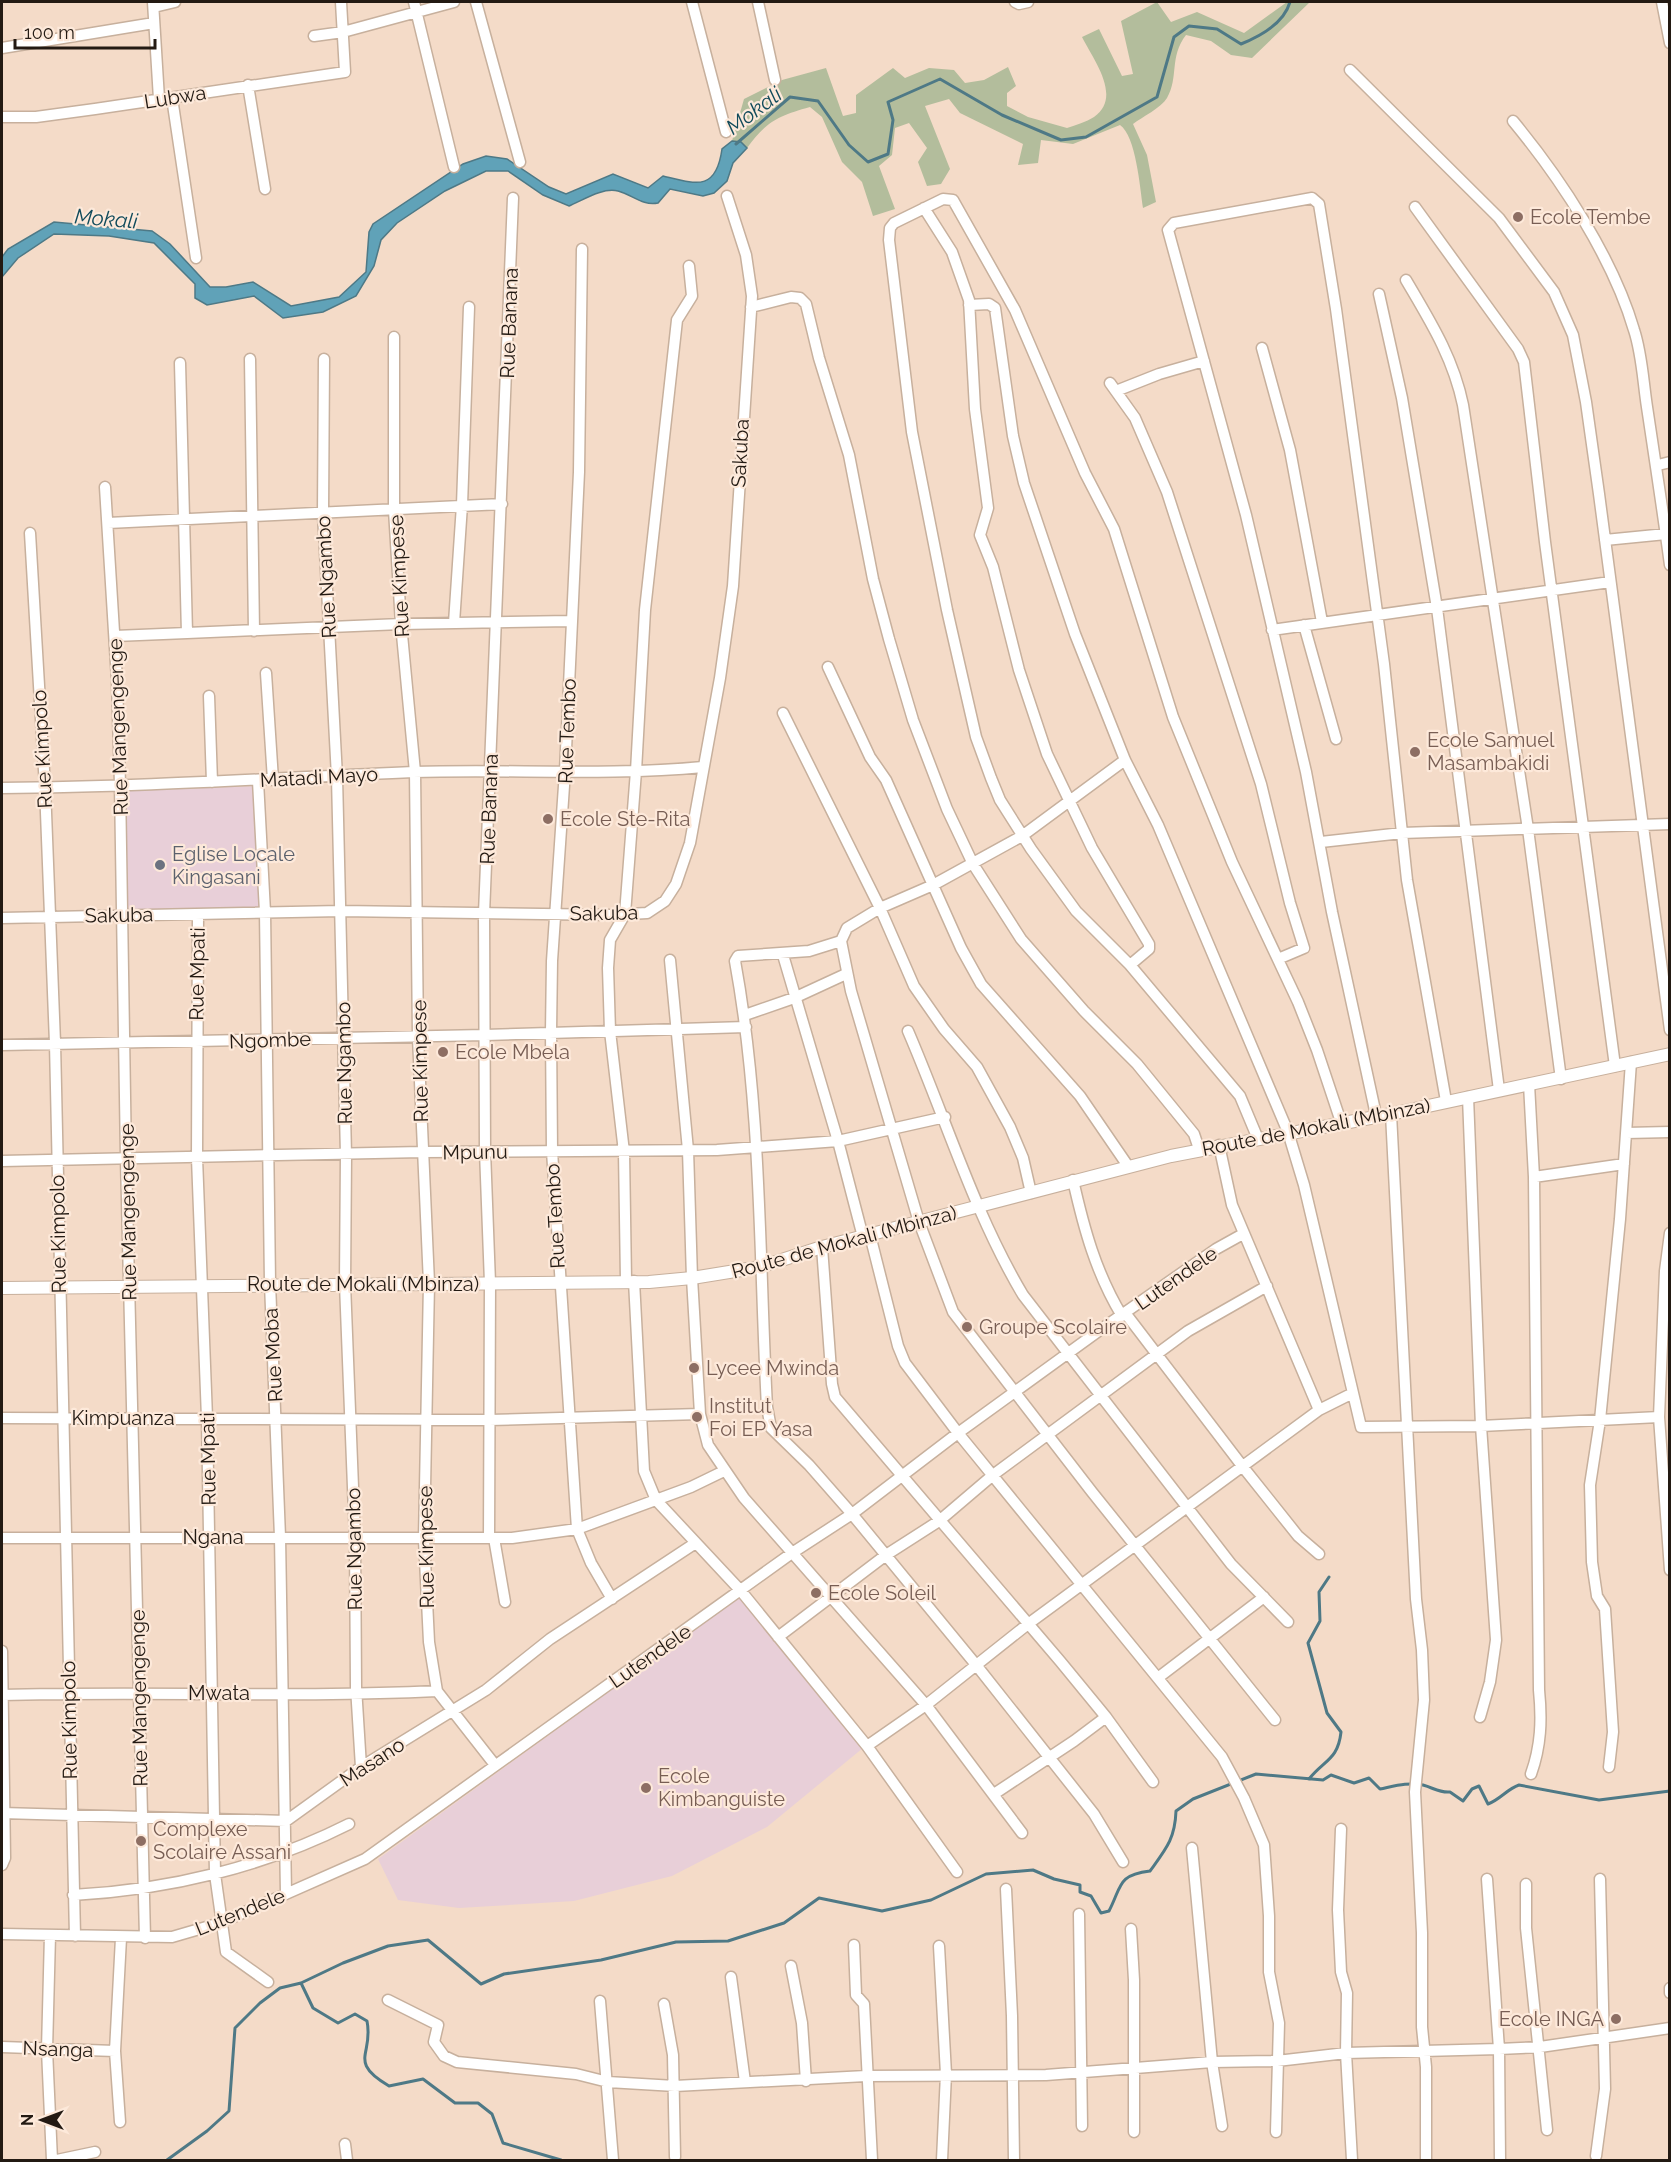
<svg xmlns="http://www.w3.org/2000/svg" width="1671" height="2162" viewBox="0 0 1671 2162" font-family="Raleway,sans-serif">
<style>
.education{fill:#e8cfd8}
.green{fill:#b3bd9c}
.water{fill:#60a2b8;stroke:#4e7986;stroke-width:1.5}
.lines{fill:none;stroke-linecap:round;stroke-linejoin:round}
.stream{stroke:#4e7986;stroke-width:3}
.minor-casing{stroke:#c7b09d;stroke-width:13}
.tertiary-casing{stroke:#c7b09d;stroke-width:14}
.minor{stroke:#fff;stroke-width:10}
.tertiary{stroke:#fff;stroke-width:12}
.education-dot{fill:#8d6e63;stroke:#fde9da;stroke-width:2}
.worship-dot{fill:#6b7280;stroke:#fde9da;stroke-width:2}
.labels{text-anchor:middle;stroke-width:4.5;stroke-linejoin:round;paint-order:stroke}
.street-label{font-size:20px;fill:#231a13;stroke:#fde9da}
.education-label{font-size:20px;fill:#785e54;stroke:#fde9da;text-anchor:start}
.worship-label{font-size:20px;fill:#5b616d;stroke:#fde9da;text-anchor:start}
.water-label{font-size:21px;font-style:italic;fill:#124b5b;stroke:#fde9da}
</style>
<rect width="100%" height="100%" fill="#f4dbc8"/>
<!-- education -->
<path class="education" d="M257 786 260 910 127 912 126 791Z
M741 1596 863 1748 767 1827 672 1876 574 1901 459 1908 398 1900 378 1859Z"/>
<!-- green -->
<path class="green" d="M1157 2 1171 22 1197 12 1244 33 1287 2H1310L1252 58 1231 55 1211 41 1186 35C1169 57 1179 77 1167 98 1161 108 1142 117 1133 124L1147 155 1156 202 1143 208C1140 188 1136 136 1120 125L1073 144 1041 140 1038 163 1018 165 1023 144 960 113 949 99 925 106 950 169 941 184 927 186 918 162 927 148 909 123 895 128 892 155 879 166 895 209 873 216 862 182 842 162 822 117 810 107C778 116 767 121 747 148L741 142 732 141 744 99 782 80 826 68 843 116 856 113V95L893 68 905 78 929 68 954 70 965 83 984 80 1008 67 1016 86 1007 93V106L1028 117 1067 128C1076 125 1086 122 1094 117 1123 97 1093 59 1082 37L1099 29 1122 76 1133 74 1121 21Z"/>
<!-- water -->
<path class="water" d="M732 141 741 142 747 148 733 163 727 181 714 193 703 196 670 189 658 203C642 206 633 195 618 191 603 187 583 200 569 206L543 195 508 171H486L445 191 397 223 381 240 374 266 356 296 323 312 283 318 254 296 207 305 195 298V284L154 243 109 236 54 234 18 258 2 277V257L8 249 54 222 152 231 170 244 210 287H226L253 282 291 306 339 297 366 272 369 232 373 224 463 164 486 156 507 159 549 187 566 194 613 174 648 188 663 176C696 184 716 192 722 149Z"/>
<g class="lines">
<!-- stream -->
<path class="stream" d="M736 144 790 97 818 101 849 145 868 162 888 154 893 120 888 102 940 79 1002 115 1061 140 1086 137 1157 97 1174 37 1189 26 1217 29 1241 44C1261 36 1284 23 1290 2
M1309 1779C1324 1760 1338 1760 1341 1732L1327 1713 1308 1643 1320 1621 1319 1592 1329 1577
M301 1983 313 2008 338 2023 355 2014 367 2021C374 2055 347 2061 389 2086L423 2079 455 2103H478L492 2114 503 2143 561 2160
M167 2160 207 2131 229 2111 235 2028 260 2003 280 1988 301 1983 343 1963 388 1946 428 1940 481 1984 504 1974 601 1960 676 1942 728 1941 784 1923 819 1898 882 1911 931 1900 986 1874 1033 1870 1054 1879 1080 1885V1892L1091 1896 1101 1913 1109 1911C1122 1886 1117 1875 1150 1871 1166 1849 1175 1839 1176 1811L1193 1799 1256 1774 1323 1780 1331 1775 1354 1783 1369 1778 1380 1789C1395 1786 1408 1782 1423 1785 1434 1788 1439 1793 1450 1792L1463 1801 1472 1789 1479 1786 1488 1804C1501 1799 1507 1789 1519 1785L1599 1800 1670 1791"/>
<defs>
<path id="minor" d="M153 2 159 99
M414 2 454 167
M476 2 520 162
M692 2 726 132
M758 2 775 80
M1015 2 1019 4 1028 2
M1662 2 1670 43
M154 7 175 2
M314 36 343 32 454 2
M2 48 154 23
M1350 70 1499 218 1554 292 1573 335 1586 402 1599 494 1670 1030
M248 85 265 189
M172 98 196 258
M2 117H36L95 109 345 72 341 2
M1513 121C1561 179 1613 258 1634 330 1642 354 1643 381 1647 407 1655 460 1663 512 1670 565
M1415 207 1518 349 1524 362 1545 542 1615 1066
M924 208 952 252 969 300 975 409 988 508 980 535 993 567 1019 670 1047 754 1092 848 1149 944V949L1130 965
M582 249 579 472 565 771 552 961 551 1032 552 1151 577 1529 591 1563 612 1599
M1406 280C1430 321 1453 357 1463 405L1528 829 1561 1079
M1379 294 1402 398 1437 608 1499 1090
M969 305 989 304 995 308 1013 436 1024 483 1075 634 1125 760 1158 825 1288 1132 1304 1185 1361 1427 1481 1426 1659 1417
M751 307 791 297 800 298 806 304 819 358 849 455 873 579 889 639 913 720 947 809 973 864 1021 939 1084 1011 1137 1064 1194 1134 1199 1149
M394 337V510L401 624 415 772 418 1037 429 1283 424 1539 429 1642 437 1691 495 1765
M1262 348 1290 450 1322 622
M250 359 254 631
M324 359 323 514 337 777 346 1155 345 1284 355 1538 356 1687 361 1767
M180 363 187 633 401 624 571 621
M1110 383 1135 418 1167 492 1261 784 1290 903 1304 948 1278 959
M1116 391 1159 374 1204 361
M1658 465 1670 462
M105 487 117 680 120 785 126 1159 145 1938
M108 523 502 504
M30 533 45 787 55 1043 75 1936
M1605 540 1666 534
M454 623 462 505 469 307
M1304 625 1336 739
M1272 630 1610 582
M115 636 187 633
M828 667 870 757 886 780 961 948 981 984 1080 1096 1128 1166
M266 673 273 780
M209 696 212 782
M783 713 880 908 914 986 944 1029 977 1067 1010 1127 1023 1158 1031 1193
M258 781 265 912 270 1283 280 1537 286 1894
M2 788C139 787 276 778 413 772 510 769 607 776 703 767
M1321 842 1402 833 1670 824
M198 914 197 1158 207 1418 215 1874 226 1952 268 1982
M2 918 341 911 611 915 647 913 665 901 676 884 690 843 720 678 733 586 752 296 746 255 727 196
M841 941 851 991 919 1222 953 1312 1092 1492 1275 1720
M783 955 838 1141 863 1237
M670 960 688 1150 692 1278 700 1414 708 1445 744 1498 926 1705 1022 1833
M745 1015 794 998 846 974
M908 1031C946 1119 974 1213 1023 1295L1231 1564 1288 1622
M2 1045 485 1035 746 1027
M1529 1084 1534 1177 1539 1690C1542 1720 1541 1746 1531 1774
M1468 1097 1481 1426 1496 1640 1490 1682 1480 1717
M1391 1114 1416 1599 1422 1650 1424 1700 1415 1792 1422 1933V2027L1426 2067V2160
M1376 1115 1332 912 1306 772 1246 515 1168 230 1174 223 1312 198 1319 204 1336 309 1384 664 1407 880 1446 1101
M1626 1133 1670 1132
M1258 1139 1240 1096 1130 965 1076 911 1031 849 1000 800 991 778 976 737 947 610 912 432 889 240 890 228 894 223 943 199 953 200 1015 310 1085 473 1114 529 1173 717 1232 862 1298 1002 1317 1050 1341 1122
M2 1161 422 1152 717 1150 838 1141 945 1117
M1534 1177 1624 1164
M1073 1180C1084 1229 1096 1273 1122 1316
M1670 1233 1665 1271 1659 1417 1670 1570
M870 1235 898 1346 905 1363 958 1433 1222 1757 1244 1798 1264 1845 1269 1916V1972L1279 2023 1276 2132
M822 1247 832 1384 835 1397 1060 1661 1106 1717 1153 1782
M626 1281 624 1152 610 1031 608 968 610 940 625 914 636 771 645 610 677 320 692 296 689 266
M634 1281 644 1471 656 1500 741 1591 867 1746 957 1872
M1126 1314 1243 1467 1298 1536 1319 1554
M1319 1410 1353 1393
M2 1418 489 1420 700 1414
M2 1538H512L577 1529 691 1487 724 1471
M489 1538 490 1283 485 1151 484 914 513 198
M494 1538 505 1602
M778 1637 886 1555 939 1521 993 1475 1188 1331 1267 1286
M2 1651 5 1858 2 1865
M1159 1677 1264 1597
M2 1695C147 1691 292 1698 437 1691
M867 1746 926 1705 1028 1624 1319 1410 1232 1205 1219 1145
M1609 1767 1613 1732 1605 1609 1597 1596 1592 1562 1590 1485 1600 1420 1620 1219 1631 1062
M994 1794 1074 1741 1106 1717
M2 1813 286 1821 361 1767 486 1690 550 1639 694 1544
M1341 1829 1338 1910 1341 1972 1347 1993 1346 2053 1352 2160
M1192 1848 1212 2062 1222 2126
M1123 1862 1094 1814 977 1666 852 1514 809 1465 771 1428 767 1407C759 1259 762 1108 735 961L738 956 809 951 841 941 847 928 880 908 933 885 1022 836 1125 760
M1487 1879 1499 2049 1500 2160
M1526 1884V1928L1547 2130
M1006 1889 1012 2016 1014 2160
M73 1895C168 1890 264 1867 349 1824
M1079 1914 1082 2126
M1131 1929 1134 1980V2132
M2 1934 172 1937 220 1923 365 1859 792 1553 852 1514 958 1433 1100 1330 1216 1249 1243 1234
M50 1935 47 2050 52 2160
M854 1945 856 1995 864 2004 872 2160
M939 1946 946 2074 942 2160
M791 1966 802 2023 806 2081
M731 1977 745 2082
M1670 1988V1993
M388 2000 438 2025 434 2042 444 2056 457 2062 576 2074 608 2082 675 2086 866 2076 1046 2075 1212 2062 1277 2061 1346 2053 1499 2049 1540 2047 1670 2028
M600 2001 613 2160
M664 2004 673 2055 675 2157
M2 2047 115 2051
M120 2122 115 2051 121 1938
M345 2144 347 2160
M1596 2156 1605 2089 1600 1879
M57 2160 95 2152"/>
<path id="tertiary" d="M2 1288 649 1282 692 1278 760 1267 822 1247 1171 1156 1391 1114 1670 1054"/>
</defs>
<!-- minor casing -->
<use href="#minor" class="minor-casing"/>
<!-- tertiary casing -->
<use href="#tertiary" class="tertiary-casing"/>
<!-- minor -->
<use href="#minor" class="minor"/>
<!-- tertiary -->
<use href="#tertiary" class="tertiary"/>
</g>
<!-- markers -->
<g class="education-dot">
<circle cx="1518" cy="217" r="6"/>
<circle cx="1415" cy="752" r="6"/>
<circle cx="548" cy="819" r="6"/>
<circle cx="443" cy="1052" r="6"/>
<circle cx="967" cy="1327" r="6"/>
<circle cx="694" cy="1368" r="6"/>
<circle cx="697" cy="1417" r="6"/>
<circle cx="816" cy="1593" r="6"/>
<circle cx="646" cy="1788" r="6"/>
<circle cx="141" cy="1841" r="6"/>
<circle cx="1616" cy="2019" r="6"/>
</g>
<circle class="worship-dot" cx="160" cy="865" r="6"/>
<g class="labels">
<!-- street labels -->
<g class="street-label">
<text transform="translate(175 97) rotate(-9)" y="7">Lubwa</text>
<text transform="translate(509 323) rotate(-88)" y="7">Rue Banana</text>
<text transform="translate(740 453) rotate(-87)" y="7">Sakuba</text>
<text transform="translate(399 576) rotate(-93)" y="7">Rue Kimpese</text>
<text transform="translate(326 577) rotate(-93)" y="7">Rue Ngambo</text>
<text transform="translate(118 727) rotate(-92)" y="7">Rue Mangengenge</text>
<text transform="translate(567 731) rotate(-88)" y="7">Rue Tembo</text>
<text transform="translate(42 749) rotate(-93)" y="7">Rue Kimpolo</text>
<text transform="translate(319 777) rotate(-3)" y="7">Matadi Mayo</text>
<text transform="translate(489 809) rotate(-88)" y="7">Rue Banana</text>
<text transform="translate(604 913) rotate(-1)" y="7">Sakuba</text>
<text transform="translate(119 915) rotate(-1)" y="7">Sakuba</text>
<text transform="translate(197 974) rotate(-89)" y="7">Rue Mpati</text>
<text transform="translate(270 1040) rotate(-2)" y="7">Ngombe</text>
<text transform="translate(420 1061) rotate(-91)" y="7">Rue Kimpese</text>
<text transform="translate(344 1063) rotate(-91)" y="7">Rue Ngambo</text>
<text transform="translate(1316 1127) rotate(-11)" y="7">Route de Mokali (Mbinza)</text>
<text transform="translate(475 1152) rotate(-1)" y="7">Mpunu</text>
<text transform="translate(128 1212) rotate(-91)" y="7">Rue Mangengenge</text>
<text transform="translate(555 1216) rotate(-93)" y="7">Rue Tembo</text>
<text transform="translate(58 1234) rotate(-91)" y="7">Rue Kimpolo</text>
<text transform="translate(844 1242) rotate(-15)" y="7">Route de Mokali (Mbinza)</text>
<text transform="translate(1176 1278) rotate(-35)" y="7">Lutendele</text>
<text x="363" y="1291">Route de Mokali (Mbinza)</text>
<text transform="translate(273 1355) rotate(-93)" y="7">Rue Moba</text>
<text x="123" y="1425">Kimpuanza</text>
<text transform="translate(208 1459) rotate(-91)" y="7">Rue Mpati</text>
<text x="213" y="1544">Ngana</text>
<text transform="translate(426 1547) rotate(-91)" y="7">Rue Kimpese</text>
<text transform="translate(354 1549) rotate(-91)" y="7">Rue Ngambo</text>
<text transform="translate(650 1656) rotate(-35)" y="7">Lutendele</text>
<text x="219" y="1700">Mwata</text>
<text transform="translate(139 1698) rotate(-91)" y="7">Rue Mangengenge</text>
<text transform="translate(69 1720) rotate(-91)" y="7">Rue Kimpolo</text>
<text transform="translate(372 1762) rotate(-33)" y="7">Masano</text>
<text transform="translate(240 1912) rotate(-22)" y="7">Lutendele</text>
<text transform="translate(58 2049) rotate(2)" y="7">Nsanga</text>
</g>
<!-- education labels -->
<g class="education-label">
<text x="1530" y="224">Ecole Tembe</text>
<text x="1427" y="747">Ecole Samuel<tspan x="1427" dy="23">Masambakidi</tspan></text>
<text x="560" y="826">Ecole Ste-Rita</text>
<text x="455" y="1059">Ecole Mbela</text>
<text x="979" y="1334">Groupe Scolaire</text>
<text x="706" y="1375">Lycee Mwinda</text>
<text x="709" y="1413">Institut<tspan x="709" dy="23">Foi EP Yasa</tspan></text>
<text x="828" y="1600">Ecole Soleil</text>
<text x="658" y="1783">Ecole<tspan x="658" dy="23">Kimbanguiste</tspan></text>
<text x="153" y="1836">Complexe<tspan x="153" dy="23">Scolaire Assani</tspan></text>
<text x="1604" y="2026" text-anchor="end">Ecole INGA</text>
</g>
<!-- worship labels -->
<g class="worship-label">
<text x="172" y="861">Eglise Locale<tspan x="172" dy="23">Kingasani</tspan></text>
</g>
<!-- water labels -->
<g class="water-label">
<text transform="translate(754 111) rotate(-37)" y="7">Mokali</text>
<text transform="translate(106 219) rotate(5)" y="7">Mokali</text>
</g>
</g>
<!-- border -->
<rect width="1671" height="2162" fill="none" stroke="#231a13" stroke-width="6"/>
<!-- north arrow -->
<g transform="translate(42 2120) rotate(270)" stroke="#fde9da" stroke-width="4.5" paint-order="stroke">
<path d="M0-4.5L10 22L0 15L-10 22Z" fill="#231a13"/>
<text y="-9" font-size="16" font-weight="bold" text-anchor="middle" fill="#231a13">N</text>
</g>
<!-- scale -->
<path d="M15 39v9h140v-9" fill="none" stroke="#231a13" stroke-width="3"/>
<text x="24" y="39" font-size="18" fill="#231a13" stroke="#fde9da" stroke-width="4.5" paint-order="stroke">100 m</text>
</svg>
